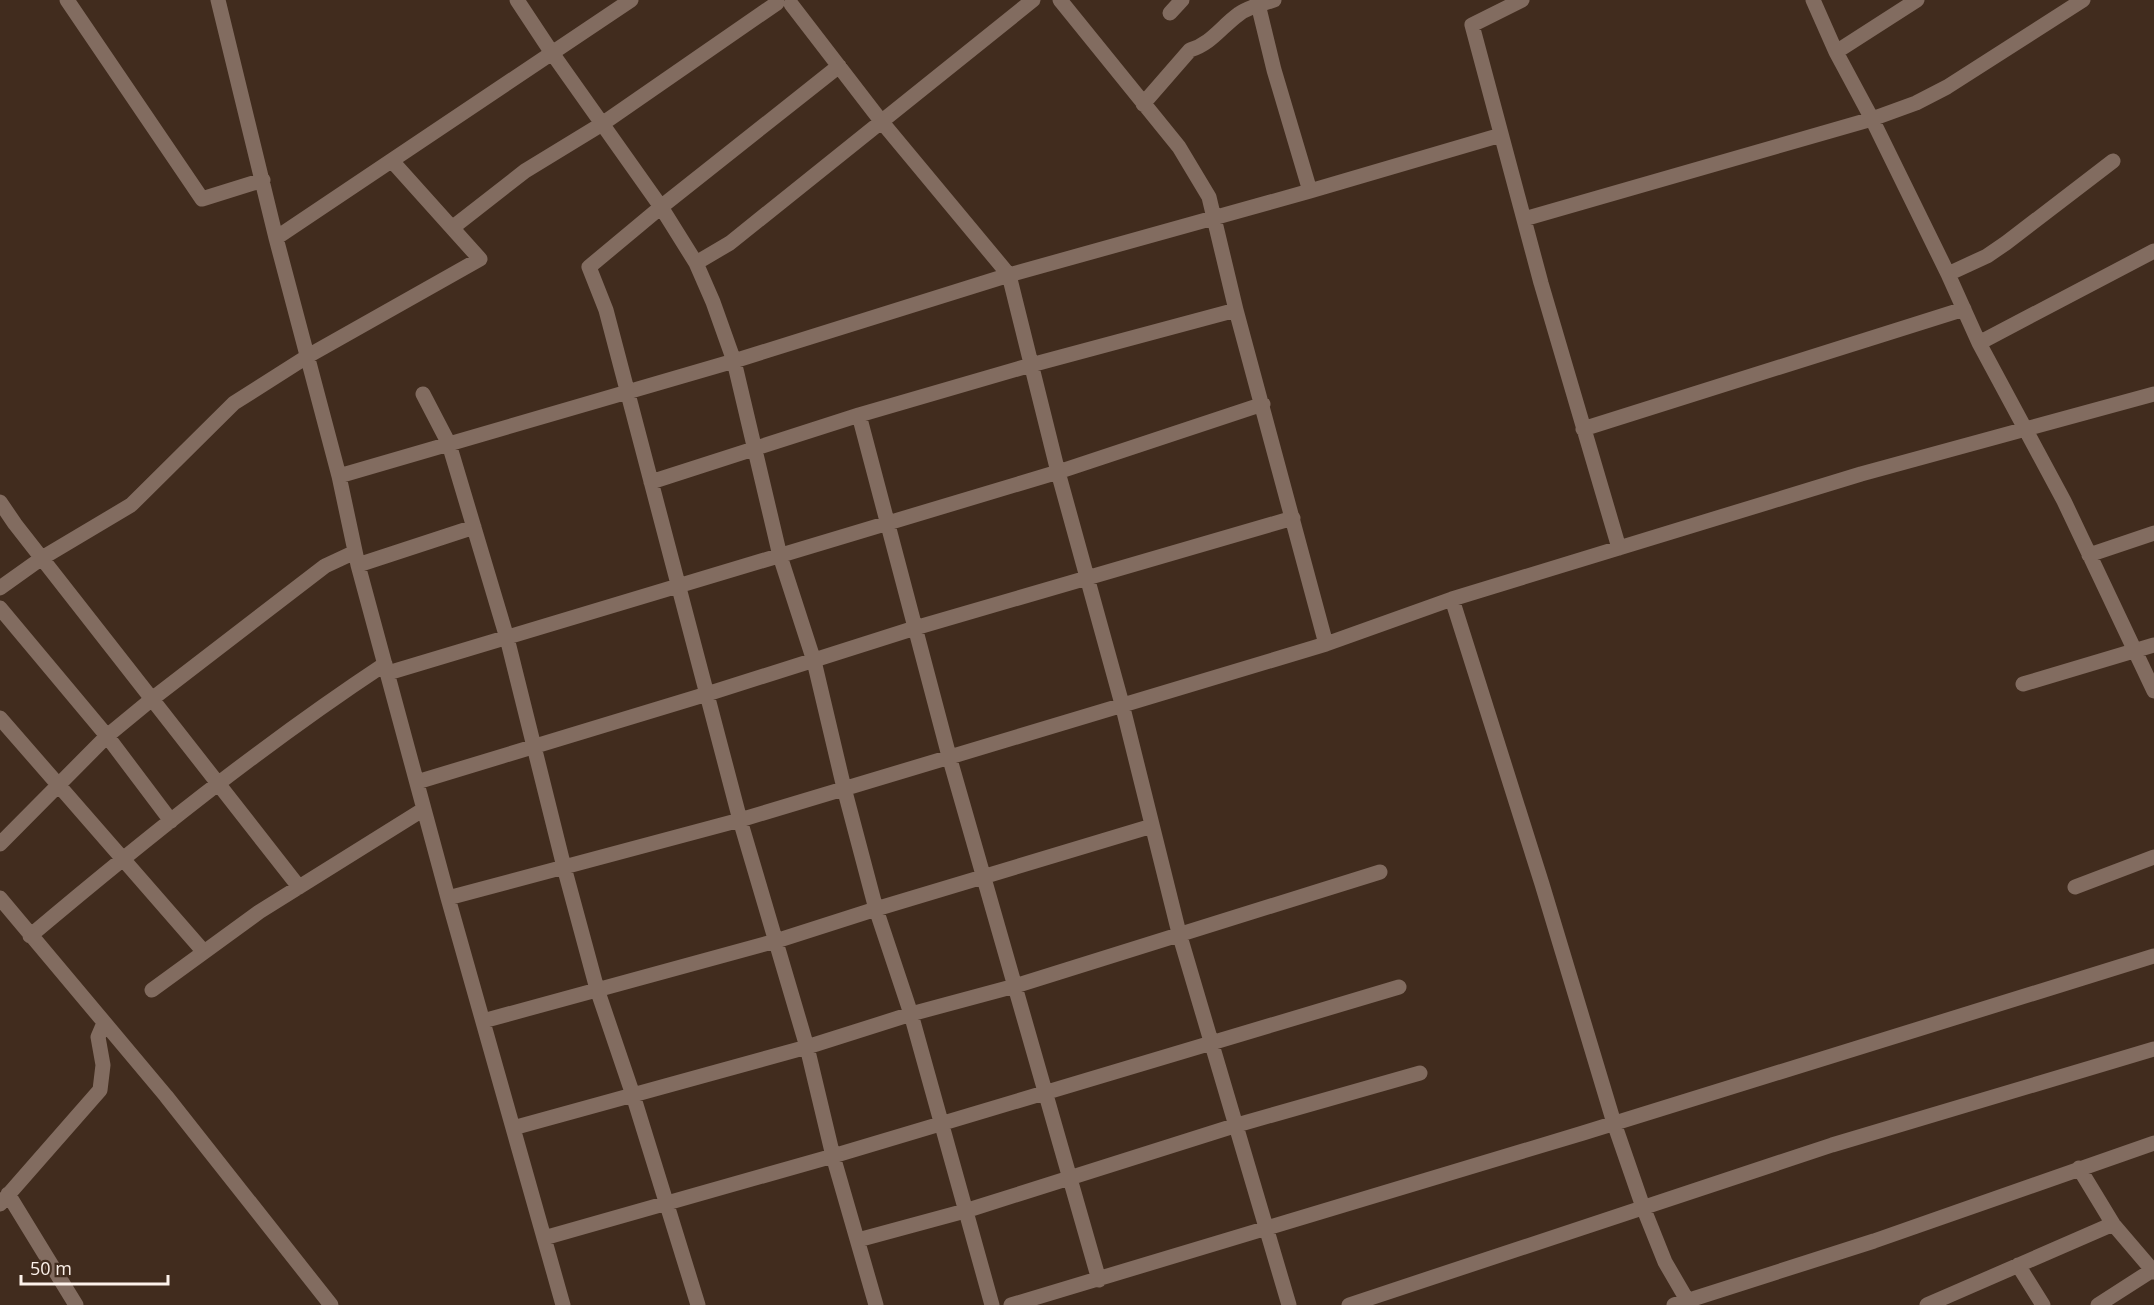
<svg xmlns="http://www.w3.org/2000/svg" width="2154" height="1305" viewBox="0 0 2154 1305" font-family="'Open Sans',sans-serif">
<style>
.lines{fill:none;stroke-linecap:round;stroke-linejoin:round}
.minor{stroke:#826c60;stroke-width:15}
</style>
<rect width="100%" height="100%" fill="#412c1e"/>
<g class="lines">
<!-- minor -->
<path class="minor" d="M67 0 202 199 263 180
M218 0 276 238 339 476 358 565 448 898 563 1305
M517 0 552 53 661 207 696 263 713 302 734 361 780 556 814 661 844 788 876 909 911 1014 992 1305
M1060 0 1179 147 1209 197 1236 310 1326 644
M1257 0 1274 70 1310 191
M1522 0 1472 25 1541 283 1619 548
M1813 0 1836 52 1872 119 1948 274 1979 343 2064 501 2154 691
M791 4 881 121 1009 275 1058 472 1122 704 1179 933 1289 1305
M1170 13 1182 0
M1836 52 1917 0
M839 66 661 207 589 267 606 310 740 820 807 1047 833 1156 876 1305
M1143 104 1190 50C1211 44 1222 26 1239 14 1248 7 1263 4 1274 0
M1524 219 1872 119 1916 103 1947 87 2083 0
M452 228 525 171 602 124 777 3
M276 238 631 0
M696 263 730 243 1033 0
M1948 274 1987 256 2006 243 2113 161
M1979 343 2154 251
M423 394 449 444 507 638 564 867 597 989 633 1095 698 1305
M859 415 949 756 1099 1280
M1583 429 1964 309
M339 476 734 361 1009 275 1310 191 1501 135
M651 482 859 415 1031 365 1236 310
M0 502 15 524 299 887
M2089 555 2154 533
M358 565 474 527
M0 588 42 558 131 505 234 403 308 356 480 259 392 161
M1452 599 1542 884 1614 1123 1643 1207 1665 1262 1690 1305
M0 608 107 736 171 821
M388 673 1058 472 1263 404
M2023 684 2154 645
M0 718 204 952
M417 782 707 694 915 628 1293 518
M0 844 107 736 152 699 325 566 355 552
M2075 887 2154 857
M0 898 166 1096 331 1305
M448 898 740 820 1326 644 1452 599 1861 474 2154 394
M30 936C144 840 261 746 385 664
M152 990 259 912 424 809
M483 1021 776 941 876 909 1152 826
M513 1128 807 1047 911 1014 1015 986 1380 872
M2079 1168 2113 1224 2154 1272
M8 1194 76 1305
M0 1204 100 1090 103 1065 98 1037 104 1023
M544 1238 833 1156 1399 987
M858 1240 965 1211 1237 1125 1420 1073
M2018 1265 2043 1305
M1011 1305 1583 1133 2154 956
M1349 1305 1832 1145 2154 1049
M1674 1305 1874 1241 2154 1143
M1927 1305 2113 1224
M2098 1305 2154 1269"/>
</g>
<!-- scale -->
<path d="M21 1275v9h147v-9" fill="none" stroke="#fdf2eb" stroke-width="3"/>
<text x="30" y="1275" font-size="18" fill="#fdf2eb" stroke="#412c1e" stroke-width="4.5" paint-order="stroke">50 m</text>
</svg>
